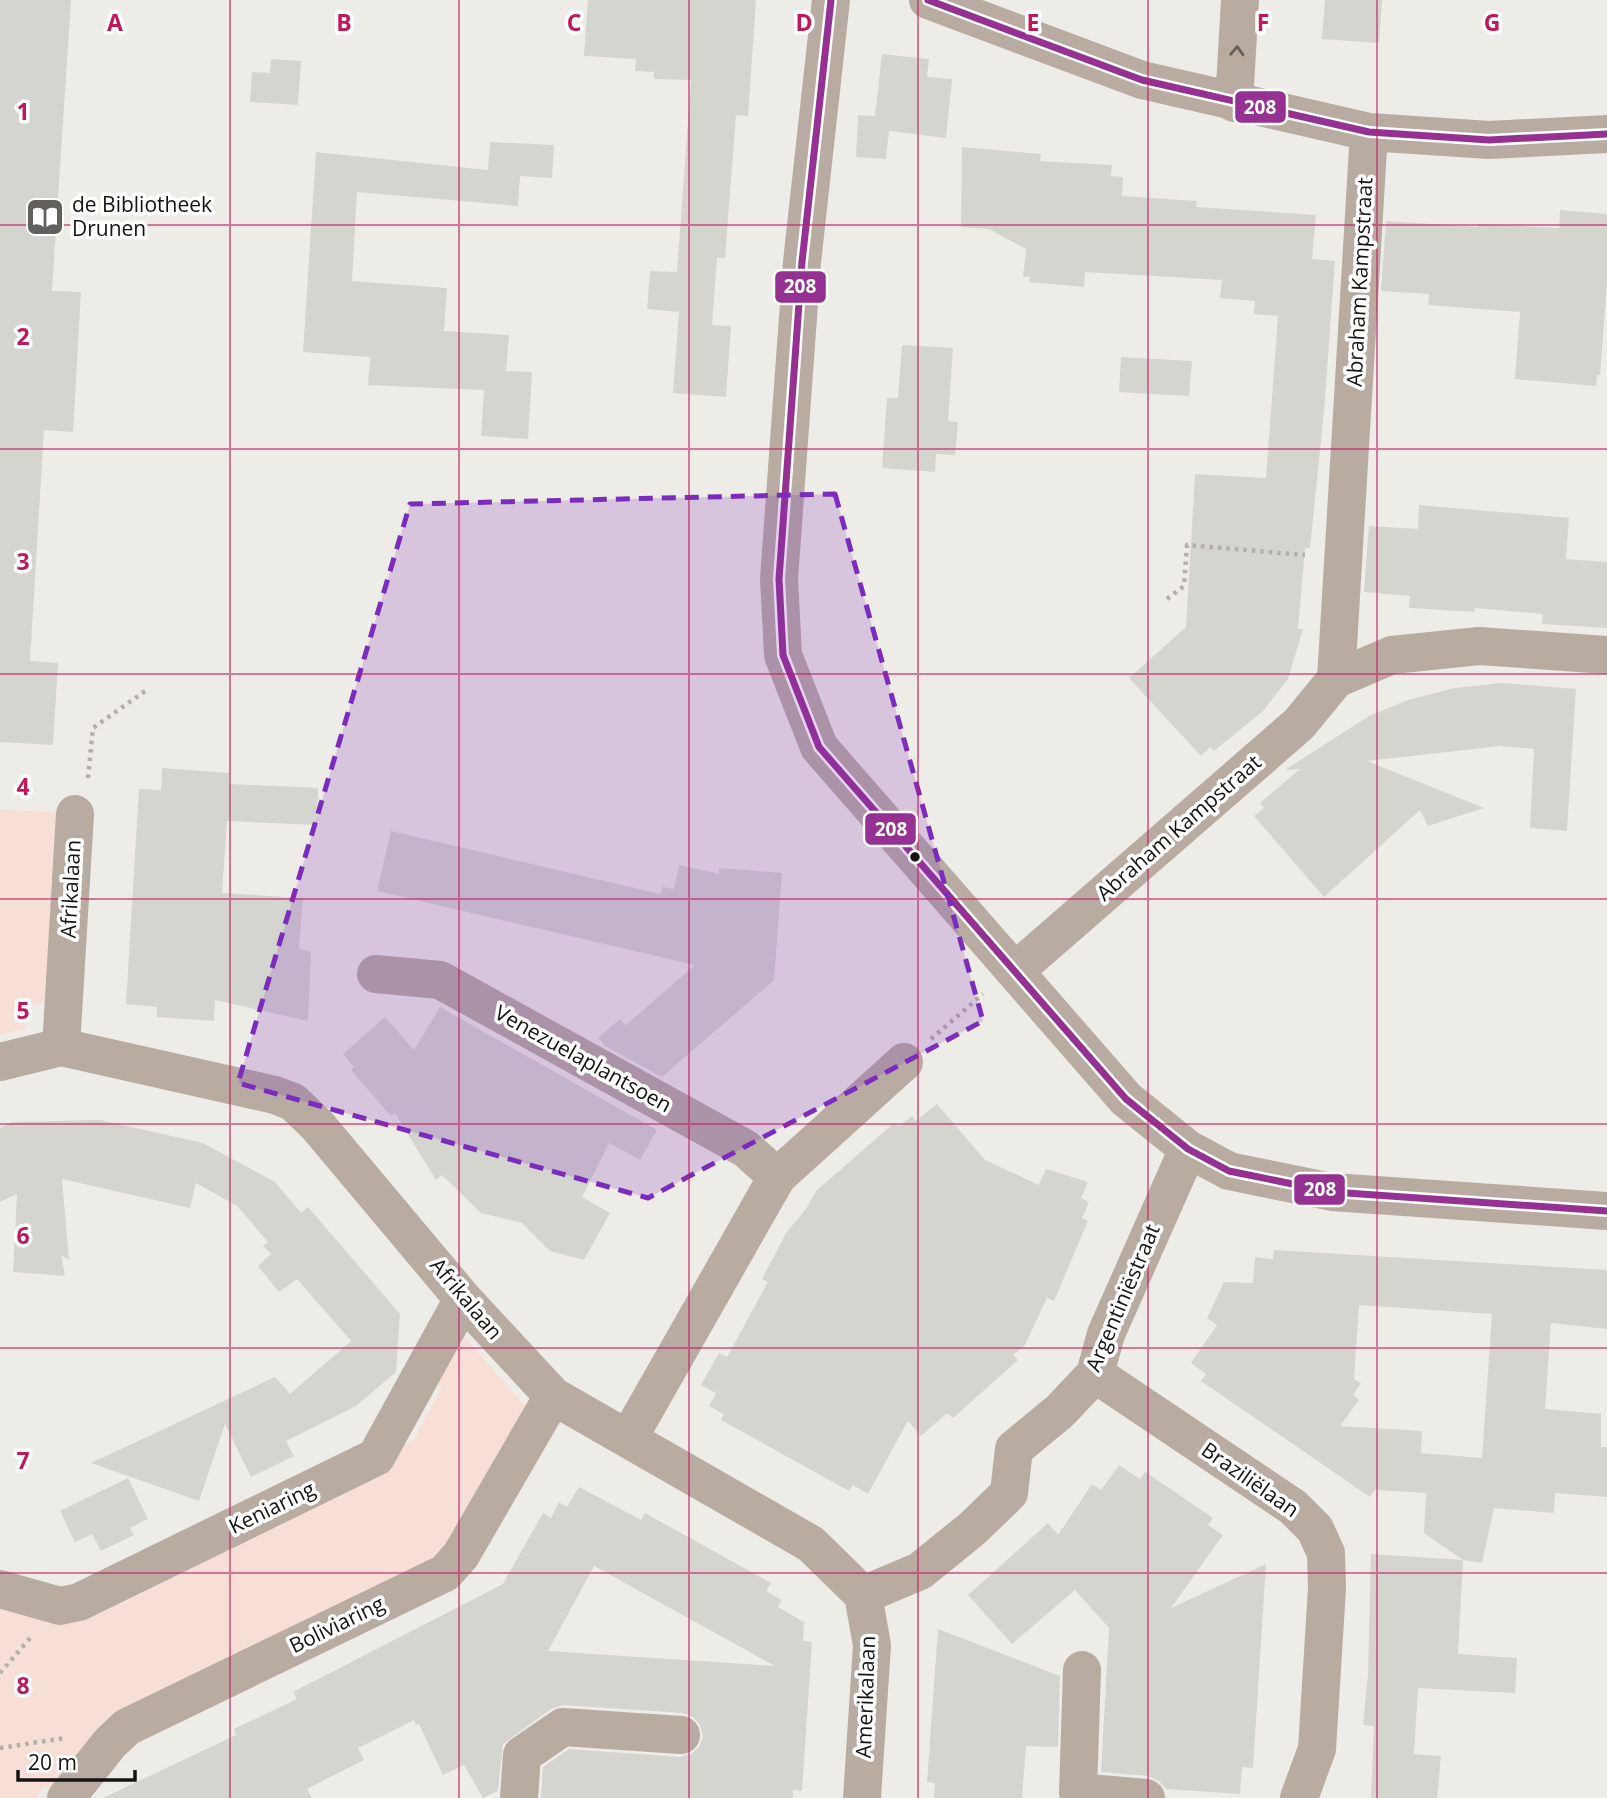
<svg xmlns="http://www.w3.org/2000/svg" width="1607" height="1798" viewBox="0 0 1607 1798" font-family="'Open Sans',sans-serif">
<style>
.green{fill:#f7dfd7}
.building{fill:#d5d5d0;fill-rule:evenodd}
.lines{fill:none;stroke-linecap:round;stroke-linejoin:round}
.path{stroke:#b5afa8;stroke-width:4.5;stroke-dasharray:3.5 5;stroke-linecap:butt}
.minor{stroke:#b8aca2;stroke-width:38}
.bus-1-casing{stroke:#fff;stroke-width:12}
.bus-1{stroke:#953192;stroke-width:7}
.oneway{stroke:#67605a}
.marked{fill:#7b2cbf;fill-opacity:0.2;stroke:#7b2cbf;stroke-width:5;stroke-dasharray:14 9;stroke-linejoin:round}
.grid{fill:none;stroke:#c2185b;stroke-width:2;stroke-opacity:0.55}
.bus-dot{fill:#161411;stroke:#fff;stroke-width:2.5}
.labels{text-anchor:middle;stroke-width:7;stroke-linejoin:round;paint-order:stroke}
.poi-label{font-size:21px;fill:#161411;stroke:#fff;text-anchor:start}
.street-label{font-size:21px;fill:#161411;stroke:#fff}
.grid-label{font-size:23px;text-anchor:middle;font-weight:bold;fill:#c2185b;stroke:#fff;stroke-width:7;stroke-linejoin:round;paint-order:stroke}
.line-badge{stroke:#fff;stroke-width:2.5}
.badge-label{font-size:19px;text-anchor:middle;font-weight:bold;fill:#fff}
</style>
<rect width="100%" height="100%" fill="#eeece6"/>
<!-- green -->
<path class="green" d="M0 809 59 813 47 1001 20 1009 26 1028 0 1035Z
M461 1333 530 1412 446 1560 59 1788H44L35 1798H0V1601L40 1615 413 1440 441 1389 437 1374Z"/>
<!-- building -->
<path class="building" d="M0 0H71L52 291 81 292 73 432 44 430 30 661 58 663 53 745 0 742Z
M588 0H756L748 116 736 115 725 258H717L712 325 731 326 726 397 673 393 679 312 647 309 650 271 677 272 691 80 654 79V72L635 71 636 59 584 56Z
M1325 0H1382L1379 43 1322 39Z
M882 54 929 59 927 77 952 79 946 138 889 131 886 159 856 157 858 115 875 116Z
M271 59 301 61 298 105 250 102 252 72 270 73Z
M490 142 554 145 552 178 520 176 518 206 357 192 352 281 447 288 444 331 509 335 506 371 532 372 528 439 481 436 484 390 368 385 370 357 303 352 316 152 488 170Z
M962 147 1041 154 1040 161 1112 165 1111 176 1123 177 1122 196 1197 201 1196 207 1316 215 1312 259 1335 261 1324 411 1310 548H1305L1298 629H1303L1288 679 1263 711 1214 751 1210 747 1201 756 1129 678 1186 627 1195 474 1266 478 1278 316 1254 314 1255 301 1220 298 1222 280 1085 272 1084 287 1029 282 1030 277H1023L1026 249 989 229 961 227Z
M1560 210 1607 214V284L1600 375H1597L1596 386 1515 379 1520 312 1428 305 1429 294 1381 291 1386 221 1478 227 1479 224 1559 228Z
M902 345 953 348 948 421 958 422 955 455 936 454 935 472 882 468 887 398H898Z
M1121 357 1192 361 1189 396 1119 392Z
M1419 505 1569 518 1566 559 1607 562V628L1542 624 1543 614 1475 608V612L1409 608 1410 596 1364 592 1369 526 1418 529Z
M1502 683 1576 689 1567 831 1530 828 1534 749 1500 746 1367 761 1484 808 1428 826 1420 810 1324 897 1254 816 1264 808 1260 803 1300 769 1285 770 1369 716 1408 700 1455 688Z
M162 768 230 773 229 784 318 788 317 825 227 821 222 893 303 898 299 949 311 952 308 1021 215 1000 214 1021 157 1017V1007L126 1004 139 789 161 790Z
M391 831 660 894 663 887 674 889 679 865 719 874V868L782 873 774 980 662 1077 605 1046 598 1038 620 1019 626 1025 695 965 377 891Z
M440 1007 657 1130 640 1160 609 1143 582 1197 610 1213 584 1260 550 1251 522 1223 481 1213 442 1175 436 1180 395 1113 391 1116 351 1070 354 1067 343 1054 385 1017 414 1050Z
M937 1104 985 1160 1039 1185 1046 1169 1088 1182 1081 1198 1089 1202 1082 1218 1088 1221 1054 1301 1047 1298 1025 1345 1013 1355 1018 1360 953 1418 947 1413 921 1436 908 1421 868 1494 853 1485 849 1491 721 1420 724 1414 709 1406 716 1393 701 1385 719 1353 727 1357 768 1282 762 1279 786 1233 806 1209 816 1191 894 1123 899 1127 912 1116 916 1121Z
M100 1120 203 1143 275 1182 301 1213 308 1207 400 1314 396 1372 356 1406 286 1441 294 1456 251 1477 225 1424 199 1501 91 1463 275 1377 290 1394 351 1341 297 1279 279 1292 258 1266 271 1254 263 1246 268 1242 237 1206 196 1183 190 1208 62 1179 69 1260 61 1255 65 1276 13 1272 17 1194 0 1202V1128L12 1122Z
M1274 1250 1607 1270V1329L1551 1323 1545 1409 1601 1414V1447H1607V1497L1555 1493 1554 1513 1494 1508 1482 1563 1463 1560 1458 1654 1517 1658 1515 1693 1418 1688 1414 1754 1441 1756 1437 1798H1371L1374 1726 1363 1725 1368 1673 1371 1554 1463 1560 1424 1533 1426 1493 1375 1490 1370 1497 1201 1381 1206 1374 1191 1363 1217 1325 1207 1318 1224 1282 1253 1283 1255 1257 1273 1259ZM1359 1305 1492 1314 1482 1458 1421 1453 1422 1431 1340 1426 1359 1400 1353 1395 1361 1383 1354 1379Z
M1119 1465 1140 1479 1145 1472 1172 1490 1213 1518 1208 1525 1223 1535 1171 1608 1266 1564 1253 1768 1242 1767 1240 1794 1166 1789 1159 1781 1149 1776 1101 1772 1109 1628 1075 1590 1012 1644 968 1595 1048 1523 1058 1535 1092 1484 1101 1490Z
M128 1478 148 1519 130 1528 134 1535 101 1551 92 1534 75 1542 60 1511Z
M579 1487 641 1520 645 1513 771 1583 766 1591 782 1600 778 1607 804 1622 803 1641 812 1642 802 1791 793 1790V1798H541L543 1767 569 1749 680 1757 691 1754 699 1747 703 1737 700 1725 693 1717 683 1713 564 1705 551 1709 503 1744 498 1791 483 1798 464 1765 443 1775 419 1724 416 1725 414 1720 358 1748 364 1760 307 1789 312 1798H103L236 1735 234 1729 297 1699 293 1692 503 1584 543 1513 551 1518 559 1502 567 1507ZM594 1566 775 1666 548 1651Z
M938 1629 1060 1676 1058 1747 1026 1746 1022 1798H934L935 1783 927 1782Z"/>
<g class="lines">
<!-- path -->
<path class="path" d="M1167 599 1184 586 1187 545 1305 555
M88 778 93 728 145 691
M931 1039 983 994
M0 1673 31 1637
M0 1748 65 1738"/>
<!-- minor -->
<path class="minor" d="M831 0 802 262 779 579 783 655 819 747 1126 1099 1188 1149 1229 1171 1332 1192 1607 1211
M928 0 1142 80 1369 132 1489 140 1607 134
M1234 103 1240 0
M1336 679 1392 655 1479 646 1607 655
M1015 971 1299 724 1336 679 1369 132
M376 974 440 980 746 1149 777 1177 628 1439
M61 1047 75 814
M0 1062 61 1047 275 1095 293 1102 317 1125 463 1299 553 1396 811 1544 863 1595
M777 1177 904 1062
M1095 1374 1293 1507 1315 1529 1326 1553 1327 1588 1317 1749 1299 1798
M0 1589 60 1606 79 1602 376 1457 463 1299
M863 1595 920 1571 973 1528 1009 1493 1014 1449 1060 1411 1095 1374 1106 1334 1188 1149
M1082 1670 1078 1792 1146 1798
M66 1798 110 1743 127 1727 445 1573 461 1555 553 1396
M519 1798 522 1755 563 1727 681 1735
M862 1798 872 1645 863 1595"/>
<defs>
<path id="bus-1" d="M831 0 802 262 779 579 783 655 819 747 1126 1099 1188 1149 1229 1171 1332 1192 1607 1211
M928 0 1142 80 1369 132 1489 140 1607 134"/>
</defs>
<!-- bus-1 casing -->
<use href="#bus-1" class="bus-1-casing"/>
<!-- bus-1 -->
<use href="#bus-1" class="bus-1"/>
</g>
<!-- one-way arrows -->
<defs><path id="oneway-chevron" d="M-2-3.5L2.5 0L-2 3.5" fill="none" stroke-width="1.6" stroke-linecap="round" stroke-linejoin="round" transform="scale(1.75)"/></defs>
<use class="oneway" href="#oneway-chevron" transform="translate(1237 51) rotate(-87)"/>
<!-- marked area -->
<path class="marked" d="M835 494 983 1021 648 1198 238 1083 410 504Z"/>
<!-- grid -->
<path class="grid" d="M230 0V1798M459 0V1798M689 0V1798M918 0V1798M1148 0V1798M1377 0V1798M0 225H1607M0 449H1607M0 674H1607M0 899H1607M0 1124H1607M0 1348H1607M0 1573H1607"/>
<!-- icons -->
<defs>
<symbol id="library-square" viewBox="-11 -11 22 22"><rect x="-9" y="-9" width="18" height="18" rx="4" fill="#62605c" stroke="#fff"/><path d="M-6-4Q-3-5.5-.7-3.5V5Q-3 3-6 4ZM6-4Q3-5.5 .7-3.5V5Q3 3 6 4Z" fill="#fff"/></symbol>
</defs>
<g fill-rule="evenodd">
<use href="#library-square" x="23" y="195" width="44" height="44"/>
</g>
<!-- markers -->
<circle class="bus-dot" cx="915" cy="857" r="6"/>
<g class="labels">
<!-- poi labels -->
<g class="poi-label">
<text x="72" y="212">de Bibliotheek<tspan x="72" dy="24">Drunen</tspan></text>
</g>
<!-- street labels -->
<g class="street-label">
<text transform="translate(1360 282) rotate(-87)" y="7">Abraham Kampstraat</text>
<text transform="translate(1179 828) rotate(-41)" y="7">Abraham Kampstraat</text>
<text transform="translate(71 889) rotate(-87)" y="7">Afrikalaan</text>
<text transform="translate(583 1059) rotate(29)" y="7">Venezuelaplantsoen</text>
<text transform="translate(1123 1298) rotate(-67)" y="7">Argentiniëstraat</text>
<text transform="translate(466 1299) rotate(50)" y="7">Afrikalaan</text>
<text transform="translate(1250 1480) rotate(35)" y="7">Braziliëlaan</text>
<text transform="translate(272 1508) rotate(-26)" y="7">Keniaring</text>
<text transform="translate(337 1625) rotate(-26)" y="7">Boliviaring</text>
<text transform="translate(866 1697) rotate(-88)" y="7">Amerikalaan</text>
</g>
</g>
<g class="grid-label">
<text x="115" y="31">A</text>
<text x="344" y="31">B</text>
<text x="574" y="31">C</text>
<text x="804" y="31">D</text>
<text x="1033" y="31">E</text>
<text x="1263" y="31">F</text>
<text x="1492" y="31">G</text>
<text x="23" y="120">1</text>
<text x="23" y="345">2</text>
<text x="23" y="570">3</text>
<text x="23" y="795">4</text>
<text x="23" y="1019">5</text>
<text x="23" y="1244">6</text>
<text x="23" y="1469">7</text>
<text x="23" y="1694">8</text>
</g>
<g class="line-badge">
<rect x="1234" y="90" width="53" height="34" rx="7" fill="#953192"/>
<rect x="774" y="270" width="53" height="34" rx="7" fill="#953192"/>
<rect x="864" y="812" width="53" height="34" rx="7" fill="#953192"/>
<rect x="1293" y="1173" width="53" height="33" rx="7" fill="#953192"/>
</g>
<g class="badge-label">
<text x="1260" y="114">208</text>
<text x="800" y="293">208</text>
<text x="891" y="836">208</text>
<text x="1320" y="1196">208</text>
</g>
<!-- scale -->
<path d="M18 1770v10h117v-10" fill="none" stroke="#161411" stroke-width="3.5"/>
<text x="28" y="1770" font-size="21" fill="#161411" stroke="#ffffff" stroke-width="5" paint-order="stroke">20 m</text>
</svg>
